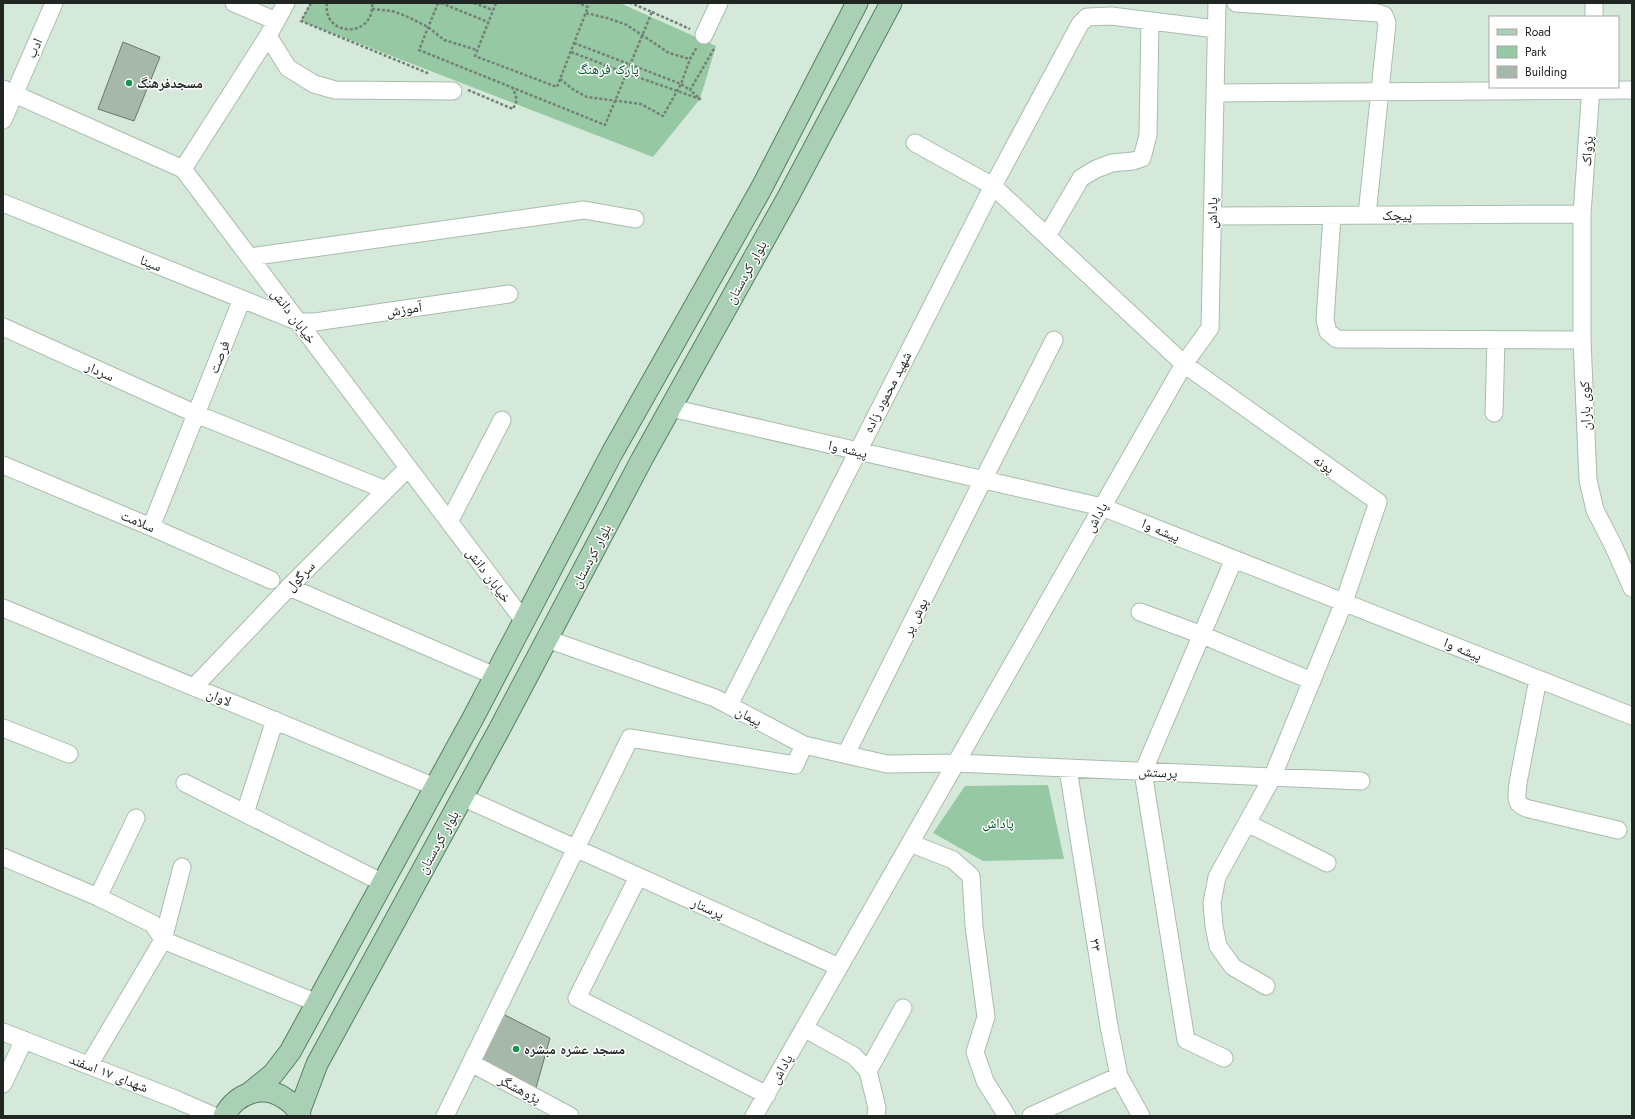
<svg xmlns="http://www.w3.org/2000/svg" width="1635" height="1119" viewBox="0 0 1635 1119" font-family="Jost,'Noto Naskh Arabic',sans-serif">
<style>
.green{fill:#95c8a3}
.building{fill:#a6b8aa;stroke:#68796c}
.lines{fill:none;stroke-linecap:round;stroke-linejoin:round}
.minor-casing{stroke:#a9bcad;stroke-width:19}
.major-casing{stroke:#538060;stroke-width:23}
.path{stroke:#748178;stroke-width:2.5;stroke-dasharray:3 2;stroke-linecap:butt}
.minor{stroke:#fff;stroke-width:17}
.major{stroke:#a9d0b4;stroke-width:21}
.poi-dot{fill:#1a934f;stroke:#fff;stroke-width:1.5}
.labels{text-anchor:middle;stroke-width:3;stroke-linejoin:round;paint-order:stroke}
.street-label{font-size:14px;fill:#202722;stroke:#fff}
.park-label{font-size:14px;fill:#005328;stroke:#fff}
.poi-label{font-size:14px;font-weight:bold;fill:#202722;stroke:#fff;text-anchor:start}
</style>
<rect width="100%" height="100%" fill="#d5e9da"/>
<!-- green -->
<path class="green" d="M310 3H620L716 46 700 99 653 157 301 21Z
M1048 785 1064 859 983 861 933 833 965 786Z"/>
<!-- building -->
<path class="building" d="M123 42 160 57 134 121 98 109Z
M503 1014 550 1038 536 1088 480 1059Z"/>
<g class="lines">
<defs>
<path id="minor" d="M234 3 276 21
M1236 3 1378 13 1384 15 1387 23 1367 215
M1594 17V3
M704 35 719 3
M268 36 288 68 314 84 335 90 453 91
M1591 87 1582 214V340L1588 480 1595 510 1613 545 1632 588
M3 89 183 169 524 621
M1215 93 1632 90
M3 120 54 3
M915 143 993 186 1184 364 1378 502 1344 602 1272 778 1217 877 1212 903 1214 926 1218 946 1233 967 1266 986
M183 169 268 36 286 3
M3 203 299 322H315L509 294
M1212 216 1582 214
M1332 216 1325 320 1328 332 1337 339 1582 340
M1047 236 1081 178 1096 169 1112 163 1133 161 1142 158 1148 135 1150 21
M250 257 584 210 635 219
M3 327 196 414 386 490
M671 408 1102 507 1632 716
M1494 413 1496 340
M3 465 151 527 271 580
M449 522 502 420
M151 527 242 299
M289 587 495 676
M3 608 435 787
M1140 612 1202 635 1312 681
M547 639 715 698 804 745 887 764 956 763 1361 781
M1538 679 1518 783C1517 797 1513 804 1529 809L1618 830
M194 687 289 587 408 468
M729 705 993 186 1080 24 1087 17 1111 16 1216 29
M3 728 69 754
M846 754 983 480 1054 340
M1068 769 1109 1026 1119 1076 1141 1116
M185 783 383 883
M462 797 839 967
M245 813 275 720
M1247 823 1327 863
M910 843 953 860 971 876 974 926 986 1017 975 1052 985 1081 1007 1116
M3 857 98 897 153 924 163 940 317 1003
M638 877 577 998 767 1095
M98 897 136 818
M804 1028 854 1056 868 1071 877 1108 876 1116
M3 1032 175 1099 214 1116
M1224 1058 1186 1040 1143 772 1234 559
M471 1063 570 1116
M89 1065 163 940 182 867
M868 1071 903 1008
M3 1084 24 1040
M445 1116 630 738 795 765 804 745
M754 1116 1184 364 1210 328 1217 3
M1031 1116 1119 1076"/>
<path id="major" d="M251 1092 273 1074 290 1052 473 718 612 453 761 189 857 3
M299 1112 317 1064 500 728 642 459 788 197 891 3
M224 1116C236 1094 262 1083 284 1098 291 1102 297 1108 300 1116"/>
</defs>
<!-- minor casing -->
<use href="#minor" class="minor-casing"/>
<!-- major casing -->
<use href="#major" class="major-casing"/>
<!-- path -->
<path class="path" d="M311 3 301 21 430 74
M327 3C322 37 375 39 372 3
M438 3 419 50 605 125 652 12 631 3
M441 3 488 22
M474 3 493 10
M496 3 475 56 557 87 588 7 578 3
M372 9 392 11 406 16 428 27 444 40 477 50
M652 12 690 29
M586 13 607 18 627 25 669 53 690 59
M574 43 681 84 690 90 715 47
M571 52 626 73 700 99 690 90
M560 79 574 90 587 97 641 104 663 116 681 84 690 59 697 47
M468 90 513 109 517 100 513 88"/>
<!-- minor -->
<use href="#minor" class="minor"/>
<!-- major -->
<use href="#major" class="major"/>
</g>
<!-- markers -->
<g class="poi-dot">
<circle cx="129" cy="83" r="4"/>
<circle cx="516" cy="1049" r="4"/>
</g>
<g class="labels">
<!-- street labels -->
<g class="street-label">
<text transform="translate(34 48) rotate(-66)" y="5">ادب</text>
<text transform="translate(1587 151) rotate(-86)" y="5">پژواک</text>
<text transform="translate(1212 213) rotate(-89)" y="5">پاداش</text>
<text x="1397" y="220">پیچک</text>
<text transform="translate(151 263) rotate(22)" y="5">سینا</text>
<text transform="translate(746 272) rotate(-61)" y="5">بلوار کردستان</text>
<text transform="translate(404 309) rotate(-8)" y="5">آموزش</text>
<text transform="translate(294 316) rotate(53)" y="5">خیابان دانش</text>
<text transform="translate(219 357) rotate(-68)" y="5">فرصت</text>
<text transform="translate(100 371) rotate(24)" y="5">سردار</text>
<text transform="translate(887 392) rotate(-63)" y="5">شهید محمود زاده</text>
<text transform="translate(1585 406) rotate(-92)" y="5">کوی باران</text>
<text transform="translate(848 449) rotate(13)" y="5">پیشه وا</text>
<text transform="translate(1324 464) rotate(35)" y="5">پونه</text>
<text transform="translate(1096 517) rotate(-60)" y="5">پاداش</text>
<text transform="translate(138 521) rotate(23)" y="5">سلامت</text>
<text transform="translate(1161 530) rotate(22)" y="5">پیشه وا</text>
<text transform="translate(591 556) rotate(-62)" y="5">بلوار کردستان</text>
<text transform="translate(489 575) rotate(53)" y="5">خیابان دانش</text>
<text transform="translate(300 576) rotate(-46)" y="5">سرگول</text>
<text transform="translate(915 617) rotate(-64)" y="5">پوش پر</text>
<text transform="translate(1463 649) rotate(22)" y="5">پیشه وا</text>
<text transform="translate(219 697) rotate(22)" y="5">لاوان</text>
<text transform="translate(749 716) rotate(28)" y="5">پیمان</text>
<text transform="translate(1158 772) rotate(3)" y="5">پرستش</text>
<text transform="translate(438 842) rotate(-61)" y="5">بلوار کردستان</text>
<text transform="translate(708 908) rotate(24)" y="5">پرستار</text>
<text transform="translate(1096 945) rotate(81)" y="5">۳۳</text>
<text transform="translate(781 1069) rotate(-60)" y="5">پاداش</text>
<text transform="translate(109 1073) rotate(21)" y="5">شهدای ۱۷ اسفند</text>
<text transform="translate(520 1089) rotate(28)" y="5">پژوهشگر</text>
</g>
<!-- park labels -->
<g class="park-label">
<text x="608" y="74">پارک فرهنگ</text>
<text x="998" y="828">پاداش</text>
</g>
<!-- poi labels -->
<g class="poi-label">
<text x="137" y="88">مسجدفرهنگ</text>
<text x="524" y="1054">مسجد عشره مبشره</text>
</g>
</g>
<!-- border -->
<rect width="1635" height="1119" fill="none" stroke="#202722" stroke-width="8"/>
<!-- legend -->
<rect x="1489" y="16" width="130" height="72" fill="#ffffff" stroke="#a6a9a7"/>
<rect x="1497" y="29" width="20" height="6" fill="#a9d0b4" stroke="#a6a9a7"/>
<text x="1525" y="36" font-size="12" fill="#202722">Road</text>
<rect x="1497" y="46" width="20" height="12" fill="#95c8a3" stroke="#a6a9a7"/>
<text x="1525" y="56" font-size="12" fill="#202722">Park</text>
<rect x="1497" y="66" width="20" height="12" fill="#a6b8aa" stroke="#a6a9a7"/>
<text x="1525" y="76" font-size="12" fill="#202722">Building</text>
</svg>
